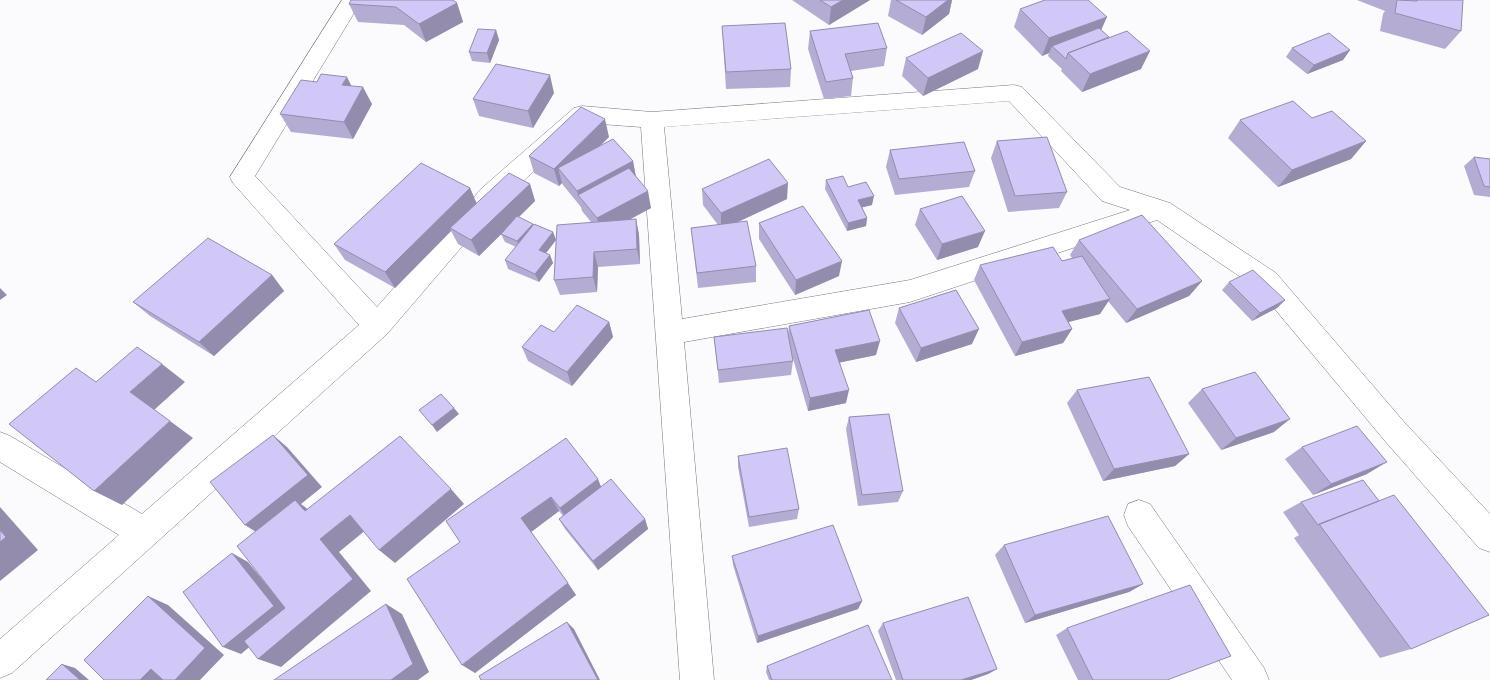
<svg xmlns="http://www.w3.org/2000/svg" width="1490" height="680" viewBox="0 0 1490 680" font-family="Quicksand,sans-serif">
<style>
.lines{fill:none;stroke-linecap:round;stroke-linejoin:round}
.minor-casing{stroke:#767480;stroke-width:1}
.minor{fill:#fff;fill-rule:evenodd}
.wall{fill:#b5acd4}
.shaded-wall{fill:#938cad}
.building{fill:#d2c8f7;stroke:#938cad}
</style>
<rect width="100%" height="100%" fill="#fbfafd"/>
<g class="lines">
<defs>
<path id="minor" d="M342 0H362L255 176 377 307 483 187 574 108 582 106 652 112 1014 85 1022 87 1120 187 1170 203 1276 273 1405 423 1490 514V552L1479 548 1385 441 1258 289 1157 220 910 302 684 342 714 680H680L641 127 587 123 501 201 387 334 12 673 0 678V639L119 535 0 462V432L10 436 142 514 359 325 233 183 230 177ZM1009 101 1102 201 1130 210 910 280 682 319 664 127Z
M1139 500 1150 504 1264 668 1269 680H1232L1128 526 1124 515 1128 504Z"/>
</defs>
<!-- minor casing -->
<use href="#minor" class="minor-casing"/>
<!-- minor -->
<use href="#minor" class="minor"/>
</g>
<!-- wall -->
<path class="wall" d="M792 0H870L829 25Z
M891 0H952L949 14 922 35 888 16Z
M1357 0H1463L1461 31 1445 49 1380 31 1383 14 1385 11Z
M457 3 463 22 426 42 404 25 358 22 349 4Z
M1020 9 1101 30 1141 69 1082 92 1061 71 1062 69 1048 56 1049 53 1042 56 1014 27Z
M722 26 791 69 790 87 726 89Z
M496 30 499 40 490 63 472 61 469 52Z
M810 31 887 48 884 66 851 71 853 78 851 96 824 99 808 49Z
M1292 48 1350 50 1343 60 1307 74 1286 57Z
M906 58 978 69 923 96 902 76Z
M351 86 372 104 353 139 291 132 280 114Z
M554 93 533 128 479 116 473 99Z
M1312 118 1366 141 1351 159 1278 187 1228 138 1240 120Z
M609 137 598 147 633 161 636 177 651 208 628 220 636 219 639 235 640 264 598 267 597 292 560 295 554 280 591 222 582 211 581 207 563 185 562 183 559 186 534 173 529 156Z
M997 141 1067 192 1059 208 1008 212 991 158Z
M890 150 975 171 969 187 895 195 886 167Z
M1474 157 1490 159V197L1474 195 1464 166Z
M826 180 848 187 872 205 862 207 867 218 866 226 847 231 825 189Z
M530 184 535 201 519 217 533 225 553 232 556 240 546 253 550 255 553 263 539 282 508 269 505 260 516 247 505 242 501 234 479 256 458 244 451 231 395 288 345 260 334 244 470 188 476 203Z
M702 189 787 199 737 222 756 266V282L698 288 691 228 718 225 703 205Z
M920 209 978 247 937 260 915 225Z
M759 223 839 276 795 295 759 239Z
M1079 240 1202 281 1189 296 1126 323 1108 301 1100 314 1068 322 1072 329 1063 343 1015 356 974 280 980 265 1062 261 1072 258 1070 255Z
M272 275 284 291 214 356 150 316 133 302Z
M1229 282 1285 300 1277 308 1252 321 1222 290Z
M899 308 972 344 916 362 895 323Z
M609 322 613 337 572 386 528 361 522 347 554 332Z
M789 326 876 355 840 362 846 403 808 411 792 355 793 361 791 375 719 383 714 337 788 334Z
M1202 389 1274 432 1221 450 1188 403Z
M1077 390 1189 454 1175 466 1103 481 1067 403Z
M849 417 903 491 898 502 858 506 846 429Z
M1302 447 1367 474 1313 495 1285 459Z
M738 456 799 509 797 519 749 527 738 467Z
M601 486 645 519 648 529 598 570 565 529 559 519 563 516 559 511 531 532 576 595 475 673 460 542 446 521Z
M1379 501 1411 649 1380 658 1294 538 1299 535 1283 512 1301 502Z
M1004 545 1143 584 1129 592 1025 623 995 555Z
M732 556 862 601 858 609 757 643 733 565Z
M883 623 997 669 988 674 971 680H896L878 631Z
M1067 628 1167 680H1078L1056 635Z
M767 666 892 680H769L766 672Z"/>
<!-- shaded-wall -->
<path class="shaded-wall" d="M843 0H870L829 25 831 7Z
M948 0H952L949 14 922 35 926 17Z
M457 3 463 22 426 42 419 24Z
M1107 17 1099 35 1052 46 1049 53 1042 56 1049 38Z
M496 30 499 40 490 63 487 53Z
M1350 50 1343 60 1307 74 1314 65Z
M983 51 978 69 923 96 928 78Z
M1150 51 1141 69 1082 92 1090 74Z
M550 75 554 93 533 128 528 111Z
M347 77 356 95 342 85Z
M363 87 372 104 353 139 344 122Z
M605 119 609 137 567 179 558 168 562 183 559 186 554 169Z
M1366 141 1351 159 1278 187 1292 170Z
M633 161 636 178 578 195 577 191Z
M788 183 787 199 721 230V213Z
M530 184 535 201 479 256 471 240Z
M470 188 477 204 450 228 451 231 395 288 385 272Z
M648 191 651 208 601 235 597 218Z
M874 196 872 205 856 209 858 200Z
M867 218 866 226 847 231 848 223Z
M636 219 639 235 640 264 637 249Z
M533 224 536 232 521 249 517 241Z
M985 231 978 247 937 260 942 244Z
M553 232 556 240 542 258 539 250Z
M594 252 598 267 597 292 593 277Z
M550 255 553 263 539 282 535 274Z
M842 261 839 276 795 295 796 280Z
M272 275 284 291 214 356 199 342Z
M1202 281 1189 296 1126 323 1137 309Z
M0 288 7 295 0 300Z
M1110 299 1100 314 1053 326 1062 311Z
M1285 300 1277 308 1252 321 1260 313Z
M609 322 613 337 572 386 567 372Z
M979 329 972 344 916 362 921 348Z
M1072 329 1063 343 1015 356 1022 342Z
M880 341 876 355 833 364 835 350Z
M162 364 185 382 154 410 130 392Z
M849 390 846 403 808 411 810 398Z
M454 408 459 414 437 432 432 425Z
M1290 419 1274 432 1221 450 1236 438Z
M170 421 193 438 122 505 94 491Z
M273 435 287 447 322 487 301 504 314 514 261 535 245 525Z
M1189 454 1175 466 1103 481 1114 469Z
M1387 462 1367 474 1313 495 1331 484Z
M598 479 604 494 568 522 560 508Z
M451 489 464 504 395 563 379 550Z
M551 497 559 511 531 532 521 518Z
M0 507 38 550 0 581Z
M350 515 367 529 339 552 371 591 281 667 258 659 320 539Z
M645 519 648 529 598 570 593 561Z
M232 553 248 562 290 613 241 654 223 647Z
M568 583 576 595 475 673 462 665Z
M1143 584 1129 592 1025 623 1035 615Z
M148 596 168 605 224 655 200 680H175Z
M862 601 858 609 757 643 758 636Z
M386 604 402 614 429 672 418 680H391Z
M567 622 574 629 600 680H598Z
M62 664 75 668 89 680H80Z
M151 669 167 680H140Z
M997 669 988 674 971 680H961Z"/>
<!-- building -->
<path class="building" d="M351 0H453L457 3 419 24 396 7 349 4Z
M820 0H843L831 7Z
M896 0H948L926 17Z
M1045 0H1088L1107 17 1049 38 1020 9Z
M1397 0 1417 1V0H1463L1461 31 1395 13Z
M785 23 791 69 726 72 722 26Z
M878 23 887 48 845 54 853 78 826 82 810 31Z
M1099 28 1109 37 1068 53 1066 59 1052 46Z
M478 29 496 30 487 53 469 52Z
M1127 31 1150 51 1090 74 1068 53Z
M961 33 983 51 928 78 906 58Z
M1329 33 1350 50 1314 65 1292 48Z
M496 64 550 75 528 111 473 99Z
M321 74 347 77 342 85 363 87 344 122 280 114 301 80 317 82Z
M1293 101 1312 118 1332 111 1366 141 1292 170 1240 120Z
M581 107 605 119 554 169 529 156Z
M1047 137 1067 192 1015 196 997 141Z
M613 139 633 161 577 191 558 168Z
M964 142 975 171 899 179 890 150Z
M1474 157 1490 159V187L1484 186Z
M769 159 788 183 721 213 702 189Z
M421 163 470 188 385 272 334 244Z
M629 168 648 191 597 218 578 195Z
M509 173 530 184 471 240 450 228Z
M843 176 848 187 866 182 874 196 858 200 867 218 848 223 826 180Z
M962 196 985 231 942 244 920 209Z
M803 206 842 261 796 280 759 223Z
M1142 215 1202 281 1137 309 1079 240Z
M517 216 533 224 517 241 501 234Z
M636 219 637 249 594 252 593 277 554 280 557 225Z
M747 221 756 266 697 273 691 228Z
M534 224 553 232 539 250 550 255 535 274 505 260Z
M208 238 272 275 199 342 133 302Z
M1053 247 1062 261 1082 256 1110 299 1062 311 1072 329 1022 342 980 265Z
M1253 270 1285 300 1260 313 1229 282Z
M956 290 979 329 921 348 899 308Z
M577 305 609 322 567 372 522 347 541 325 554 332Z
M869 310 880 341 835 350 849 390 810 398 789 326Z
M787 328 793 361 718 370 714 337Z
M137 347 162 364 130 392 170 421 94 491 9 424 76 368 96 382Z
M1255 372 1290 419 1236 438 1202 389Z
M1149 377 1189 454 1114 469 1077 390Z
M441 394 454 408 432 425 419 410Z
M889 414 903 491 862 495 849 417Z
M1357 426 1387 462 1331 484 1302 447Z
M273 435 308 475 245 525 210 482Z
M400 436 451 489 379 550 350 515 320 539 353 579 258 659 244 641 285 608 237 546 295 500 305 511Z
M566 438 598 479 560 508 551 497 521 518 568 583 462 665 407 579 460 542 446 521Z
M787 448 799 509 749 517 738 456Z
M611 479 645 519 593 561 559 519Z
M1363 480 1379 501 1318 525 1301 502Z
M1394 495 1489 615 1411 649 1319 524Z
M1108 516 1143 584 1035 615 1004 545Z
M833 525 862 601 758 636 732 556Z
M0 530 6 537 0 542Z
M232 553 274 606 223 647 183 592Z
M1190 585 1231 656 1167 680H1093L1067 628Z
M148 596 205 648 175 680H163L151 669 140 680H104L84 660Z
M968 597 997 669 961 680H903L883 623Z
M386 604 413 664 391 680H274Z
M567 622 598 680H481L479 676Z
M868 625 892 680H772L767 666Z
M62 664 80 680H46Z"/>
</svg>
